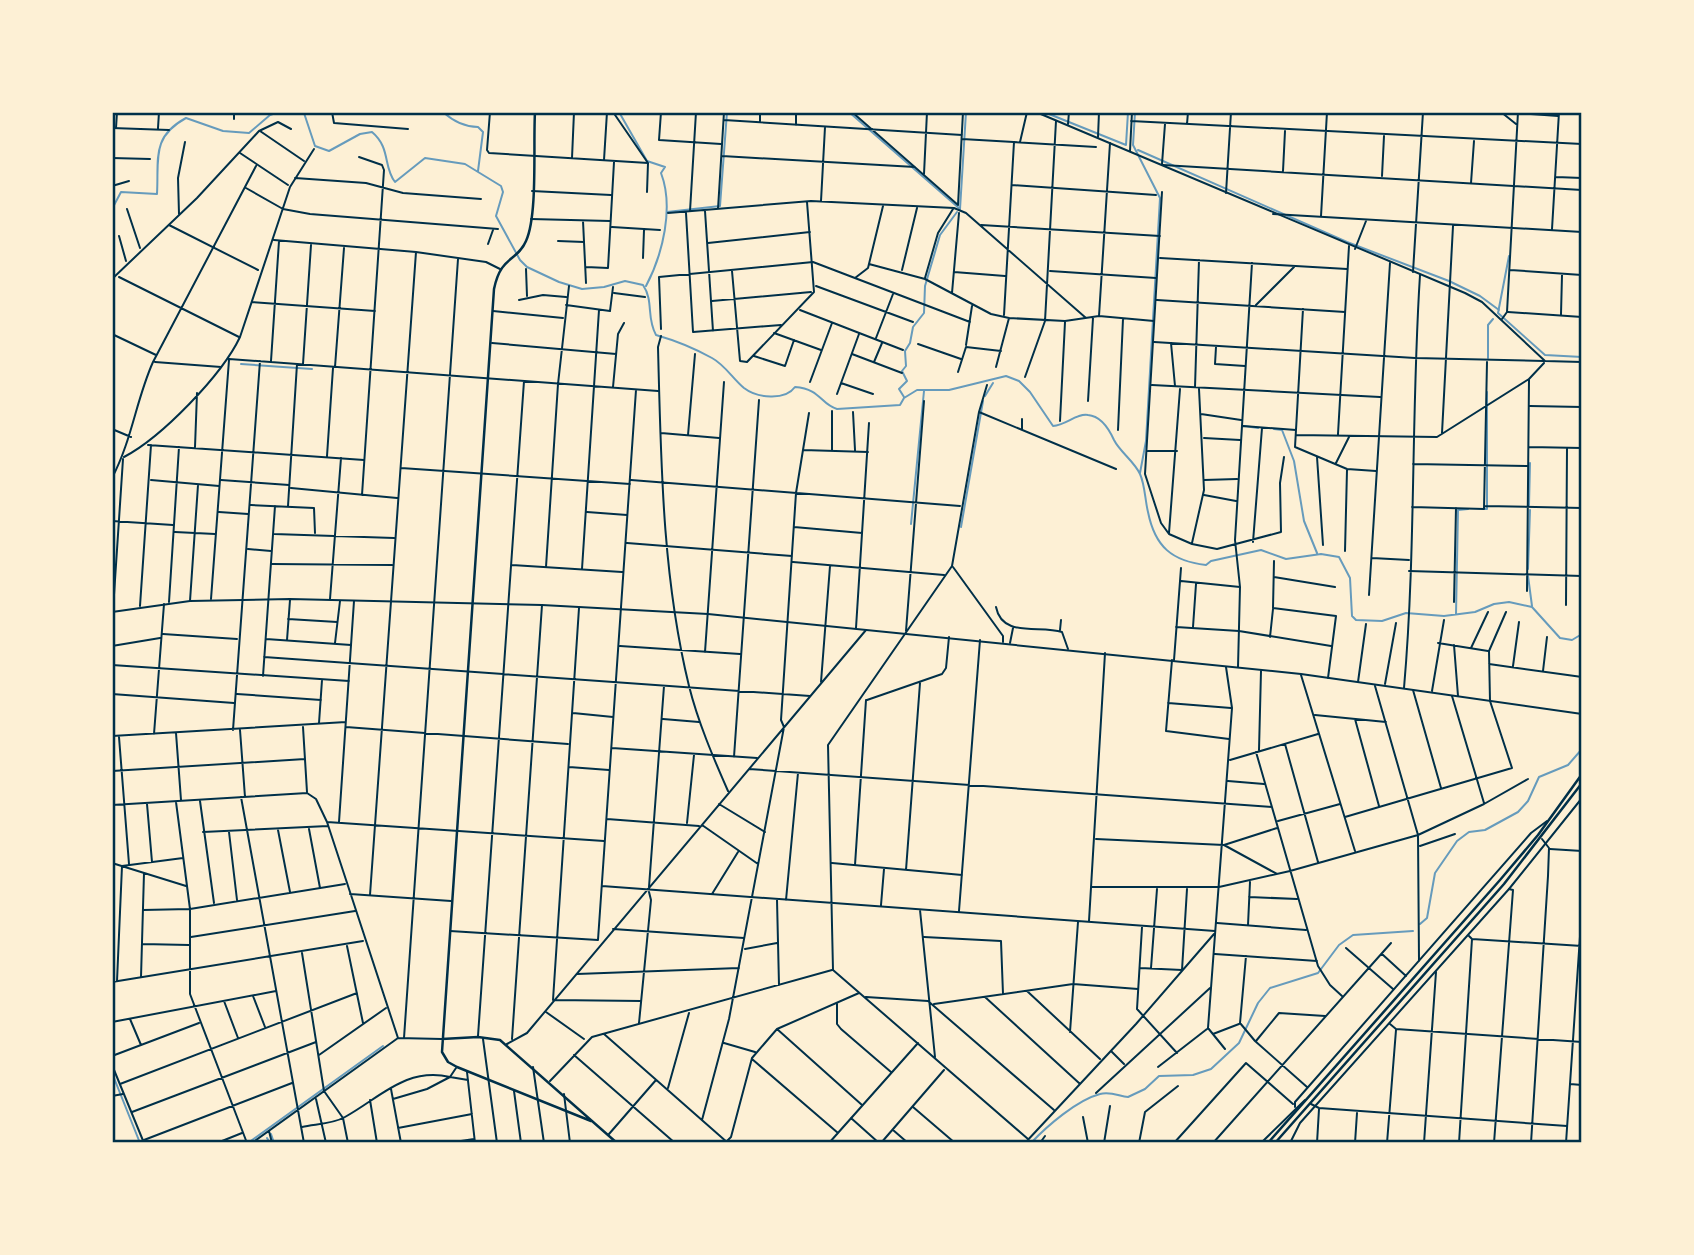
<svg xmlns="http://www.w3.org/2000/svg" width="1694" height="1255" viewBox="0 0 1694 1255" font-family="Jost,sans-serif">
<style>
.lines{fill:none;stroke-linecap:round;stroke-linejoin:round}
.stream{stroke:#669bbc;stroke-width:2}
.minor{stroke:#003049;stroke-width:2}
.tertiary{stroke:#003049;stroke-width:2}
.secondary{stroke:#003049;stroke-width:2.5}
.trunk{stroke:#003049;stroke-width:2.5}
.neatline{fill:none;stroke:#003049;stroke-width:2.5}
</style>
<rect width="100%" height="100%" fill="#fdf0d5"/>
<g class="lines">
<!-- stream -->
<path class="stream" d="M298 112 304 113 315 146 329 151 360 134 372 132C391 148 383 167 395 182L425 158 465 164 501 186 503 192 496 216 520 260 527 267 559 282 582 289 604 287 625 281 643 285C654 301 646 317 656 335 677 341 694 348 712 358 725 365 733 379 744 388 757 398 785 401 795 387 821 389 820 404 837 409L900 405 904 398 917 390H949L1006 376 1019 381 1030 392 1053 426C1066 425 1077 413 1088 415 1101 416 1109 429 1114 440 1120 452 1134 461 1140 474 1145 485 1145 500 1148 512 1155 547 1172 561 1206 565L1211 561 1261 550 1286 559 1321 554 1339 557 1350 578 1352 616 1356 620 1382 621 1406 613 1444 616 1475 612 1494 604 1509 602 1532 607 1560 638 1572 640 1582 634
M443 112C453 121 464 127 478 127L483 132 478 171
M619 112 647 161 665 167 661 173C674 207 663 254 646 286
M849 112 960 209
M1044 112 1126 145 1128 112
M1135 112 1133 145 1160 198 1146 441 1140 473
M1138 150 1347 242 1449 281 1480 296 1499 310
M112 209 121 192 157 194C159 159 151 137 186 118L223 131 249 133 270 115 279 112
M960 209 966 112
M667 212 720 206 727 112
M1509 256 1498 313 1545 355 1582 357
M1488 358V325L1493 319
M241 364 312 369
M985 396 993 383
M904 397 899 389 907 381 902 371 906 366 905 351 910 343 913 327 924 313 925 286 940 235 957 212
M1244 426 1258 428
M1274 429 1282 430 1294 461 1304 521 1317 553
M1529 505 1530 463
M1484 509H1487V392
M911 524 924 391
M961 527 983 401
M1528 569 1530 510
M1528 576 1532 606
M1456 614 1458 510 1468 509
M1420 924 1427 918 1435 873 1457 841 1469 832 1485 830 1518 812 1528 801 1539 777 1568 765 1582 749
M112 1073 140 1143
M271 1134 274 1143
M267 1138 270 1143
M248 1143 383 1046
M1031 1143C1047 1126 1077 1100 1100 1094 1110 1091 1119 1096 1128 1097L1145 1089 1159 1076 1193 1075 1211 1069 1239 1043 1258 1003 1270 988 1318 973 1339 945 1353 935 1413 931"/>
<!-- minor -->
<path class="minor" d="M234 112V119
M332 112 334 123 408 129
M490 112 487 150 489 153 648 163
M613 112 648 163 647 192
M661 112 659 140 721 144
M852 112 958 205
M1501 112 1516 124
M1519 113 1558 116
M1559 113H1582
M724 120 962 135
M760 121V112
M1131 121 1582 144
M1068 124 1069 112
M1187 124 1188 112
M796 125V112
M112 128 169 130
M116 128 117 112
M158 128 159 112
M260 131 304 161
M1098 137 1099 112
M962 139 1096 147
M1020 142 1027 112
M1130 151 1132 112
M240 153 288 185
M722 156 915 167
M359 157 382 165 384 170 362 495
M112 158 150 159
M572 158 574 112
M604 160 607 112
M1162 164 1165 124
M1163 165 1582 190
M1283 171 1285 131
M924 174 927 112
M1382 176 1384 136
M1556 177 1582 178
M295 178 366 183 403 193 481 199
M1471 183 1474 141
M1012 185 1156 195
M112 186 129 181
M246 188 283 209 310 214 498 229
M532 191 611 195
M1162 192 1145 474 1161 523 1169 534 1192 544 1217 549 1281 532 1280 483 1284 457
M1226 193 1231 112
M821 201 825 127
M958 205 963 112
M127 209 140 248
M718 209 724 112
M690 211 696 112
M705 211 713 331
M668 213 811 201 954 208 966 213 1086 318
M686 213 693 332 781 325
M179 214 178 178 185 142
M1273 214 1582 232
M1321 216 1327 112
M531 219 610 221
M583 221 586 283
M169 225 258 270
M981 225 1160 236
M612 227 660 230
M1552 229 1559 112
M119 236 126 261
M274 240 416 252 486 262 500 269
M558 241 584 242
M708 243 810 232
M488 244 493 230
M1355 249 1366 221
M643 258 644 230
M1160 258 1347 269
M869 264 925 279 991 314 1009 318 1065 321 1099 316 1154 321
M586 267 608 268 614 162
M526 269 527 296
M902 270 917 208
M1510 270 1582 275
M732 271 740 361 747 362 814 292 807 202
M1050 271 1156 278
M954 272 1005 276
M1413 272 1423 112
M119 277 239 337
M855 278 868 268 883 206
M925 278 938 233 953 209
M112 279 197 198 259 131 278 122 291 129
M816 286 913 322
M614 293 645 297
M952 293 959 213
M519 300 543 295 566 297
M1157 300 1345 312
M712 301 811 292
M252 302 375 311
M566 305 610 311 613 287
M1256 305 1294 267
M1303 309 1295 447 1347 469 1376 471
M800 310 903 350
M493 311 563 318
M1508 312 1582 317
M1561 314 1562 275
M1004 315 1014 142
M1099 316 1110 143
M1502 319 1507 312 1518 112
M661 329 659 277 813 262 970 322
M774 333 821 350
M112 334 156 355
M661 336 658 347C661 460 662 576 689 686 698 722 713 757 728 791
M876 338 893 294
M1154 342 1415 358 1544 361
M492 343 616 354
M1171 343 1175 386
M918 344 961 359
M966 345 972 306
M1216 347 1215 364 1245 366
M852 354 902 373
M754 356 785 366 794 340
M229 359 658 391
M271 361 279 241
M155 362 221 367
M874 362 882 343
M303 364 311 245
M335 367 344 248
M996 367 1009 318
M958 372 966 347 1001 351
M1025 377 1045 321 1056 121
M810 382 832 323
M841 383 873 394
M987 385 979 412 952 566 828 745 833 970 1028 1139
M1152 385 1380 397
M613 387 618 334 624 323
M1195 387 1199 260
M837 394 859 334
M1088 401 1093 318
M1530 406 1582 407
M832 411V450
M853 412 855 450
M979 412 1116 469
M1201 414 1241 420
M1022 419V429
M1060 421 1065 322
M1243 426 1296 430
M112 429 131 437
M1118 430 1123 319
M661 433 719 438
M1442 433 1453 226
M1338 434 1349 246
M688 435 695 354
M1296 435 1437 437 1529 379 1544 363
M1204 438 1240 440
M148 445 364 460
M195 447 197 393
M1529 447 1582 448
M803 450 868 452
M1148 451H1177
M327 456 333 368
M124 457C162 437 222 375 240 337L290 187 314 149
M1317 457 1323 545
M1336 463 1349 437
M1413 464 1527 466
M401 468 630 484
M112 478C132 440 136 400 153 362L256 166
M151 480 219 486
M221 480 289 485
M631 480 960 506
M1204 480 1237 479
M291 488 397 498
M1204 495 1236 501
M251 505 314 508 315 533
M288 506 297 364
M1485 506 1582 508
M1412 507 1484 509 1487 362
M219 512 248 514
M587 512 627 515
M112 521 173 525
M794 527 862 533
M175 532 215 534
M1169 533 1180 389
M274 534 394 538
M1253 542 1262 428
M627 543 792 556
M1192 543 1204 490 1199 389
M248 549 271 551
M1345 551 1347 470
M1372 558 1409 560
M1274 561 1273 608 1336 616 1328 678
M793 562 944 575
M272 564 392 565
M512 565 622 572
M546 567 558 384 569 286
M953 567 1003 636V642
M582 569 599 310
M1409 571 1582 576
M1274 577 1335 587
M1181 581 1240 587
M1527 591 1529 379
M1369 595 1390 263
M211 599 229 360
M330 599 341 458
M190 601 198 485
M169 602 179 447
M1454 602 1456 508
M1566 605 1567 448
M140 606 151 445
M996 607C1002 638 1039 625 1062 632L1068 649
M579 608 553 1000 641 1001
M113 610 123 459
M288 619 337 622
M1176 627 1239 631 1331 646
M1193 627 1196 584
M856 628 869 423
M1060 630 1061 620
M906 631 924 401
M163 634 237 639
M1270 637 1273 609
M266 639 351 645
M287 640 290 600
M335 643 340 601
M1010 643 1013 628
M1438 643 1488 651
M1454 645 1458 696
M112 646 160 638
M620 646 740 654
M1471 648 1488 612
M705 652 724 382
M264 657 810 696
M1172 660 1166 731 1229 739
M1174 660 1181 568
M1489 664 1582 677
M112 665 349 681
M1513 666 1519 622
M1238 667 1240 587 1235 540 1252 263
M1543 671 1547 637
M1301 675 1355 851
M263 676 275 506
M821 682 830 566
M1358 682 1366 624
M1385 684 1396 623
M1375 686 1418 835 1419 961
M1404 688C1416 551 1411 413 1420 275
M1413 690 1441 788
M1432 691 1444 620
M112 694 234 703
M237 694 321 700
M1452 696 1484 803
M867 700 942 674 946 668 949 637
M1168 703 1231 708
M573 713 613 717
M1315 715 1386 722
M663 719 699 722
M1355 719 1379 806
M319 723 322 680
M303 727 307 792
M346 727 568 744
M233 730 260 361
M240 730 245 797
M176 733 181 800
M154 734 164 604
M112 736 346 722
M119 737 129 864
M1285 744 1318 862
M612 748 757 758
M1259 750 1261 671
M1256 752 1318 966 1330 985 1342 996
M734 757 759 400
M1230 760 1318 734
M569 767 609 770
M749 769 1272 807
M112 771 305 759
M1228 781 1264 784
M241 797 304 1143
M200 801 214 903
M176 802 190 909V994L247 1143
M147 804 152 862
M719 804 765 832
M112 805 307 793 316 799 327 822 398 1038
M1345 817 1512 768 1490 701 1489 651 1506 612
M607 819 699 826
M1278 821 1340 804
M327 822 604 841
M339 822 354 601
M687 823 694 755
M702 825 758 864
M309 829 320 888
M278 830 290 892
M203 832 328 826
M229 832 237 900
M1096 839 1224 845 1277 828
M1224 845 1277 874
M1420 846 1455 834
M1550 849 1582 851
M112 863 186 886
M832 863 962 875
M855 865 866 700
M906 870 920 683
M602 886 1215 931
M649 887 664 686
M1091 887H1219L1290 871 1418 835 1484 804 1528 779
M350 894 451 901
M712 894 738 852
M370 895 416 252
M1249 897 1297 899
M777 900 779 985
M786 900 798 773
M881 905 884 869
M143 910 190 909 345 884
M920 910 935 1057
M959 911 980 640
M1089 921 1105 653
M1217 923 1306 930
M1248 925 1250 882
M1142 927 1137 1009 1177 1053
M613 929 744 938
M450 931 598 940
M1469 936 1472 939 1582 946
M191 937 355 911
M924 937 1001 941 1003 994
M598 940 636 390
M142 944 189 945
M347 946 363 1023
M1346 948 1393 989
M745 949 777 943
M302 953 324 1091 343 1118 348 1143
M1215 954 1317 961
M1382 954 1406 976
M1246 956 1240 1023 1255 1041 1307 1087
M1140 968 1182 970 1187 889
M1151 968 1157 889
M577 974 739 968
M141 977 144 873
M117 981 122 866 183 858
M112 982 363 941
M1027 991 1100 1059
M253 996 265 1027
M866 997 928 1001 1054 1110
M985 997 1079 1083
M224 1001 238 1038
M837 1004V1024L841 1029 891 1072
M934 1004 1073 984 1138 989
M546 1012 584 1039
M130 1019 141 1045
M112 1022 276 991
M639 1023 651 900 649 892
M1390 1024 1396 1029 1582 1042
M777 1029 862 1105
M1070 1032 1078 922
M604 1034 728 1143
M1213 1034 1239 1024
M478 1036 524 381
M404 1038 458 259
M483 1039 497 1143
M512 1039 542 605
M1256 1041 1279 1013 1325 1016
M724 1043 755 1052
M507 1044 527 1033 866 630
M1225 1049 1208 1028 1232 708 1226 667
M1111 1051 1124 1064
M319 1055 386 1008
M574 1055 675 1143
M112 1056 199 1023
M752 1059 838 1133
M533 1067 544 1143
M1158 1067 1207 1029
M467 1072 475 1143
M550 1081 592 1037 832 970
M120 1084 357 993
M1570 1084 1582 1085
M668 1088 689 1013
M391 1089 401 1143
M514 1091 521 1143
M1096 1093 1210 988
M564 1094 570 1143
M112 1096 123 1094
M316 1099 326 1143
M393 1099 427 1089 450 1077 468 1080
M370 1100 377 1143
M1311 1104 1319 1108 1567 1126
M913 1107 955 1143
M1295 1107V1102L1531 833 1547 821
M132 1112 316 1042
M1083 1117 1088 1143
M851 1118 879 1143
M702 1120 729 1019 784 727 781 720 796 493 809 413
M302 1127C316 1124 333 1124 345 1117 381 1097 406 1067 450 1077L456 1068
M398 1128 472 1114
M893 1130 908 1143
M269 1131 272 1143
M609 1134 656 1080
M144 1140 292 1083
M217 1143 242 1133
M252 1143 398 1038 442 1039
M448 1143 474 1139
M725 1143 731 1137 752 1058 777 1029 859 993
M829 1143 918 1043
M881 1143 944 1070
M1025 1143 1136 1024 1214 934
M1040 1143 1045 1136
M1104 1143 1110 1106
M1139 1143 1145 1112 1178 1086
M1174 1143 1246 1063 1293 1104
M1213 1143 1391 943
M1317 1143 1319 1109
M1355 1143 1357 1113
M1387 1143 1396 1030
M1424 1143 1436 972
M1459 1143 1472 939
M1494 1143 1513 890 1509 889
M1531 1143 1548 876 1549 848 1542 839
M1566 1143 1582 907"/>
<!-- tertiary -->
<path class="tertiary" d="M1036 112 1465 293 1482 302 1545 361 1582 362
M112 612 190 601 290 599 542 605 708 614 1301 674 1582 714
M112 1065 144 1143
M1261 1143 1305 1100
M1290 1143 1300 1123 1509 889 1582 798"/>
<!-- secondary -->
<path class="secondary" d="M535 112C533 144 538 215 526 241 517 262 501 255 494 289L442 1052 448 1062 457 1067 591 1121
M442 1039 478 1037 500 1040 617 1143"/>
<!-- trunk -->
<path class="trunk" d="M1268 1143 1500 880 1538 835 1582 774
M1275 1143 1504 884 1582 783"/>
</g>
<!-- border -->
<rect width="1694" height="1255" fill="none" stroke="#fdf0d5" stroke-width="228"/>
<rect x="114" y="114" width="1466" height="1027" class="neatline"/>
</svg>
